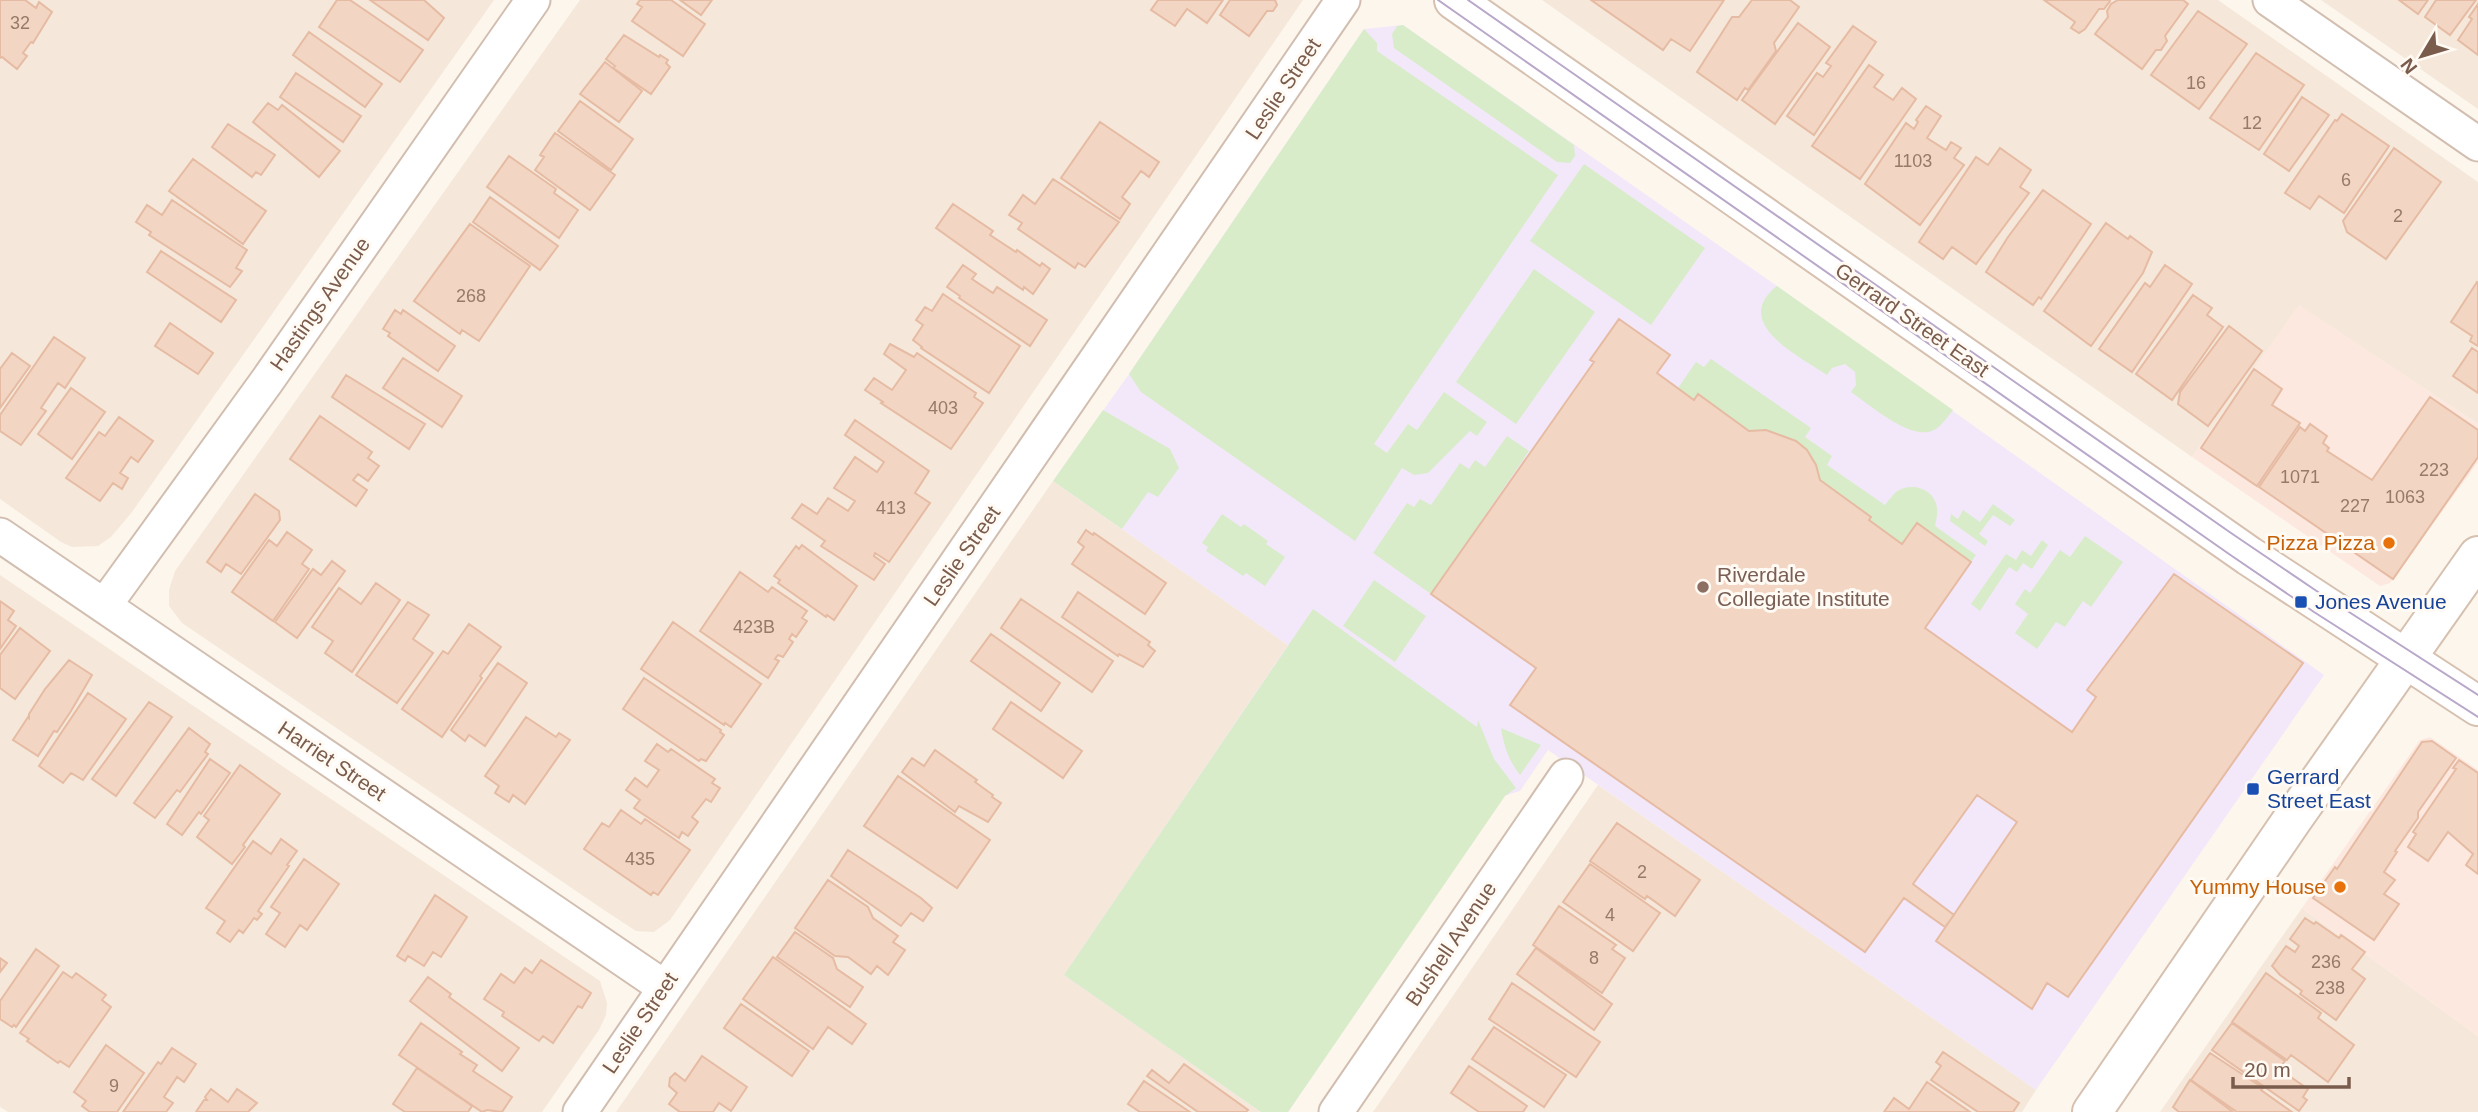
<svg xmlns="http://www.w3.org/2000/svg" width="2478" height="1112" viewBox="0 0 2478 1112" font-family="Helvetica,sans-serif">
<style>
.residential{fill:#f5e8da}
.commercial{fill:#fde8e0}
.education{fill:#f3e8fa}
.green{fill:#d8ecc9}
.building{fill:#f3d5c3;stroke:#e6bba3;stroke-width:2}
.lines{fill:none;stroke-linecap:round;stroke-linejoin:round}
.street-casing{stroke:#d1beb0;stroke-width:37}
.secondary-casing{stroke:#d6c0b0;stroke-width:42}
.street{stroke:#fff;stroke-width:33}
.secondary{stroke:#fff;stroke-width:38}
.tram{stroke:#b9a8c9;stroke-width:2}
.food-dot{fill:#e8710a;stroke:#fffaf3;stroke-width:2.5}
.education-dot{fill:#8d6e63;stroke:#fffaf3;stroke-width:2.5}
.transit-dot{fill:#1a4fb4;stroke:#fffaf3;stroke-width:2.5}
.labels{text-anchor:middle;stroke-width:6;stroke-linejoin:round;paint-order:stroke}
.number-label{font-size:18px;fill:#987a6a}
.street-label{font-size:21px;fill:#7a5c4d;stroke:#fffaf3}
.food-label{font-size:21px;fill:#c56008;stroke:#fffaf3;text-anchor:end}
.education-label{font-size:21px;fill:#785e54;stroke:#fffaf3;text-anchor:start}
.transit-label{font-size:21px;fill:#164399;stroke:#fffaf3;text-anchor:start}
</style>
<rect width="100%" height="100%" fill="#fdf6ec"/>
<!-- residential -->
<path class="residential" d="M0 0H494L132 512 111 537 98 546 72 547 61 542 0 499Z
M580 0H1303L670 920 654 932 636 931 604 910 182 623 169 606V590L175 571Z
M1542 0H2218L2478 182V424L2299 306 2192 457Z
M2321 0H2478V109Z
M1053 481 1288 645 1065 975 1261 1112H616Z
M0 575 600 981 607 1003 606 1015 599 1030 542 1112H8L0 1107Z
M1598 785 2036 1090 2022 1112H1373Z
M2302 908 2478 1036V1112H2160Z"/>
<!-- commercial -->
<path class="commercial" d="M2299 305 2478 424V462L2390 583 2380 586 2192 457Z
M2430 737 2478 770V1036L2302 908 2420 740Z"/>
<!-- education -->
<path class="education" d="M1403 25 1777 286 2324 675 2036 1090 1548 750 1520 791 1504 796 1288 1112H1261L1064 975 1288 645 1053 481 1129 374 1364 29Z"/>
<!-- green -->
<path class="green" d="M1403 25 1574 145 1575 156 1570 163 1557 162 1394 48 1392 34 1397 26Z
M1364 29 1377 43V51L1558 175 1374 444 1387 453 1408 424 1417 430 1444 392 1487 422 1477 436 1470 431 1428 473 1414 475 1402 468 1355 541 1141 392 1129 374Z
M1584 164 1705 248 1651 325 1530 241Z
M1534 269 1595 312 1516 424 1456 382Z
M1777 286 1953 410C1947 417 1942 426 1934 430 1911 442 1869 404 1851 392L1856 385 1855 372 1845 364 1832 368 1827 375C1799 356 1730 323 1777 286Z
M1711 359 1811 428 1805 437 1832 456 1827 465 1885 505C1888 501 1892 496 1896 492 1911 481 1935 489 1937 508 1938 514 1936 520 1935 526L1976 555 1971 562 1917 523 1902 544 1869 520 1871 517 1820 480 1807 450 1796 441 1766 430 1749 431 1698 395 1694 400 1678 388 1696 362 1704 367Z
M1103 410 1170 449 1179 468 1158 497 1148 492 1122 529 1053 481Z
M1507 436 1529 451 1431 594 1373 553 1407 503 1414 507 1420 499 1431 505 1460 463 1469 469 1475 460 1485 467Z
M1993 504 2015 520 2010 526 1993 515 1979 534 1988 541 1985 546 1950 521 1951 514 1958 519 1963 510 1980 522Z
M1222 514 1241 527 1244 524 1268 541 1266 544 1285 557 1265 586 1246 573 1243 576 1206 551 1208 547 1202 543Z
M2085 536 2123 562 2091 607 2083 601 2065 627 2056 622 2037 649 2015 633 2028 614 2015 604 2025 589 2030 593 2060 550 2070 557Z
M2042 540 2048 545 2032 569 2023 563 2017 572 2009 567 1980 611 1971 604 2006 554 2016 560 2022 550 2031 556Z
M1374 580 1426 616 1395 662 1343 626Z
M1313 609 1477 727 1478 720 1494 759 1516 788 1505 796 1288 1112H1261L1064 975Z
M1501 728 1541 745 1520 775C1509 761 1504 747 1501 728Z"/>
<!-- building -->
<path class="building" d="M0 0H25L36 8 39 2 52 12 33 43 31 42 23 53 27 56 17 69 2 57 0 58Z
M337 0H350L423 50 400 82 319 27Z
M370 0H424L444 18 428 40Z
M640 0H671L705 24 683 56 632 21 642 7 637 4Z
M680 0H712L701 15Z
M1158 0H1223L1207 23 1187 9 1175 26 1151 10Z
M1230 0H1275L1277 5 1273 11H1267L1249 36 1220 15Z
M1591 0H1724L1690 51 1671 39 1663 50Z
M1752 0H1790L1799 7 1774 43 1776 51 1748 90 1745 88 1737 100 1697 72 1732 17H1739Z
M2044 0H2109L2110 1 2104 9H2099L2085 29 2079 33 2071 28 2075 22Z
M2118 0H2183L2188 4 2165 36 2167 41 2161 50H2156L2142 69 2095 34 2108 17 2107 11 2111 4Z
M2399 0H2428L2418 14Z
M2436 0H2476L2450 35 2425 17Z
M2478 4V55L2458 40 2472 19 2469 17Z
M2198 11 2247 44 2199 109 2151 75Z
M1798 23 1830 47 1775 124 1742 100Z
M1853 26 1876 42 1814 135 1787 116 1817 73 1823 77 1831 66 1826 63Z
M309 32 382 84 365 107 293 55Z
M624 35 659 57 660 55 668 60 666 63 670 67 651 94 613 68 615 66 606 59Z
M2256 53 2304 85 2259 150 2210 118Z
M605 62 642 91 619 122 580 94Z
M1869 65 1883 75 1874 87 1893 100 1902 88 1916 99 1860 179 1812 146Z
M296 73 361 116 343 142 280 97Z
M2302 97 2329 115 2289 171 2264 154Z
M580 101 633 139 611 170 558 131Z
M268 103 278 110 282 105 340 151 319 177 253 122Z
M1926 106 1941 116 1927 138 1946 150 1951 142 1961 148 1954 158 1964 165 1920 225 1865 184 1906 123 1914 129 1918 122 1916 120Z
M2342 114 2389 146 2344 213 2319 196 2310 209 2285 193 2335 120 2337 121Z
M1100 122 1159 162 1149 177 1141 171 1122 197 1130 204 1120 219 1061 178Z
M228 124 275 155 261 175 256 172 252 177 212 147Z
M555 133 615 175 590 210 535 170 544 157 540 155Z
M2000 148 2031 170 2020 187 2029 193 1976 264 1952 247 1943 259 1919 242 1976 157 1988 165Z
M2394 148 2441 182 2386 259 2347 232 2343 221Z
M509 156 556 189 554 193 578 210 559 238 487 187Z
M193 159 266 211 243 244 169 191Z
M1053 179 1119 222 1085 267 1078 263 1075 268 1018 229 1022 223 1009 215 1023 195 1035 204Z
M2043 190 2091 224 2041 299 2039 297 2033 305 1986 272 2008 237Z
M490 197 558 246 540 270 473 222Z
M172 200 247 250 236 268 242 271 230 287 149 235 151 232 136 222 147 205 162 215Z
M953 204 993 231 990 235 1016 252 1017 250 1040 266 1042 263 1050 269 1033 294 1024 287 1023 290 936 228Z
M2106 223 2128 239 2130 236 2152 252 2143 273 2091 346 2044 311Z
M470 224 530 266 479 341 462 330 460 334 414 301Z
M161 251 236 300 221 322 147 272Z
M963 265 976 274 972 279 993 293 997 287 1047 320 1030 346 959 298 960 296 947 287Z
M2165 265 2192 284 2132 372 2099 349 2145 283 2150 287Z
M2477 282 2478 283V346L2470 341 2472 336 2451 322Z
M943 294 1020 346 989 393 921 348 922 347 913 340 923 325 916 320 925 307 932 311Z
M2193 295 2212 308 2207 315 2223 327 2172 400 2136 374Z
M395 310 401 314 403 310 455 346 438 371 388 336 390 333 383 329Z
M1619 319 1670 355 1657 373 1694 400 1698 394 1749 431 1766 430 1796 441 1807 450 1816 465 1820 480 1871 517 1869 520 1902 544 1917 523 1971 562 1925 628 2072 732 2096 697 2087 690 2174 574 2303 663 2068 997 2047 983 2032 1009 1936 941 2017 822 1977 795 1913 884 1954 915 1945 927 1904 898 1865 952 1510 705 1536 668 1431 594 1594 362 1590 360Z
M170 323 213 353 198 374 155 346Z
M2229 326 2262 351 2208 426 2178 404 2180 392Z
M54 337 85 358 65 388 58 383 41 408 46 411 21 445 0 431V415Z
M890 344 914 357 917 353 976 393 974 397 983 403 951 449 881 403 883 402 865 390 874 378 892 390 906 370 884 354Z
M2472 348 2478 352V393L2453 376Z
M12 353 30 366 0 408V369Z
M403 358 462 396 442 427 383 388Z
M2254 369 2282 389 2272 405 2300 423 2257 486 2201 448Z
M346 375 425 424 409 449 332 397Z
M71 388 105 412 72 459 38 434Z
M2430 397 2478 430V457L2393 579 2259 487 2300 427 2305 431 2310 424 2327 436 2323 443 2329 448 2327 451 2372 480Z
M320 416 372 452 368 458 379 466 368 481 358 474 353 480 367 490 356 506 290 459Z
M119 417 153 441 138 462 131 457 120 473 128 478 122 489 113 483 100 501 66 478 99 432 105 436Z
M855 420 929 471 915 493 930 503 889 562 875 553 874 556 885 564 874 580 821 546 825 541 792 518 802 504 817 514 828 498 848 511 855 501 834 488 855 457 877 472 884 462 845 435Z
M255 494 279 511 280 520 241 574 226 564 221 572 207 562Z
M1086 530 1093 535 1094 533 1166 583 1145 614 1072 564 1084 547 1078 542Z
M287 532 312 550 302 564 309 569 273 621 232 592 269 540 277 546Z
M802 545 857 586 834 620 827 615 826 617 778 583 780 580 774 576 796 546 799 549Z
M332 561 345 571 297 638 275 622 313 569 321 575Z
M740 572 768 592 772 587 807 611 802 618 807 621 796 637 792 634 789 639 793 642 783 657 778 655 775 659 779 661 768 678 700 631Z
M376 583 400 600 352 672 325 653 333 641 312 627 339 588 361 604Z
M1078 592 1150 642 1148 645 1155 651 1143 667 1119 654 1118 656 1062 617Z
M1021 599 1113 661 1092 692 1001 628Z
M0 601 14 611 8 620 16 626 0 649Z
M408 602 429 615 413 639 433 653 397 703 356 675Z
M673 622 761 684 731 727 725 723 724 725 641 669Z
M469 624 501 647 480 676 482 678 442 737 402 709 443 651 448 654Z
M20 628 50 651 15 699 0 688V655Z
M991 634 1060 683 1041 711 971 661Z
M69 660 92 675 71 711 57 732 54 731 38 756 13 740 28 717 29 718V714L45 689Z
M498 663 527 683 485 746 469 735 465 741 451 730Z
M644 678 721 730 720 732 724 735 706 761 701 759 699 761 623 709Z
M88 693 126 719 83 780 71 773 63 783 39 766Z
M149 702 172 717 116 796 92 779Z
M1011 702 1082 751 1063 778 993 729Z
M526 717 556 737 559 733 570 740 525 804 513 795 509 802 495 793 499 786 485 776Z
M189 728 210 744 205 752 208 754 180 792 177 790 155 818 134 803Z
M2432 741 2456 758 2418 812V818L2395 851 2397 852 2384 872 2395 880 2384 894 2399 904 2374 940 2313 898 2335 867 2337 869 2422 742Z
M657 744 668 752 671 749 715 779 712 783 720 788 711 802 706 799 692 817 698 822 688 836 682 832 679 838 634 808 640 800 626 790 635 778 647 787 659 770 645 761Z
M935 750 977 780 975 782 993 795 992 797 1001 803 988 822 959 806 955 812 902 772 912 758 924 766Z
M210 759 230 773 201 814 199 812 182 835 167 824Z
M2459 760 2478 773V874L2466 865 2473 854 2448 832 2428 861 2408 847 2416 834 2413 832 2456 769 2453 768Z
M240 765 280 794 243 845 245 847 232 864 197 837 209 820 204 816Z
M898 776 990 840 957 888 864 826Z
M621 810 641 824 645 819 690 850 658 895 653 892 651 895 584 849 602 823 609 827Z
M1617 823 1700 880 1675 916 1647 896 1645 899 1590 861Z
M281 839 297 851 287 865 289 866 258 911 262 914 257 920 254 918 243 933 239 930 230 942 217 933 225 921 206 908 253 841 271 854Z
M848 850 921 898 932 908 923 921 911 913 901 926 831 876Z
M304 859 339 884 307 930 300 925 285 947 266 934 280 913 271 907Z
M1590 864 1660 913 1633 951 1563 902Z
M828 880 868 907 873 918 898 936 893 942 905 950 888 975 877 966 871 974 848 957 835 956 795 928Z
M435 895 467 917 441 957 433 952 424 966 408 956 405 961 397 956Z
M1559 906 1616 945 1612 949 1625 958 1602 993 1533 945Z
M2305 918 2314 924 2316 922 2339 938 2341 935 2365 952 2352 969 2365 979 2336 1020 2300 994 2302 991 2280 975 2272 966 2286 946 2295 952 2299 946 2290 939Z
M795 932 833 958 837 969 863 987 850 1007 777 957Z
M1536 948 1612 1004 1594 1030 1517 974Z
M36 949 59 966 16 1027 14 1025 12 1027 0 1019V1001Z
M773 957 866 1024 852 1044 828 1027 813 1049 743 999Z
M0 958 7 963 0 972Z
M541 960 591 993 582 1008 578 1006 553 1043 543 1036 539 1041 502 1016 504 1012 484 999 501 974 514 983 525 968 532 973Z
M63 972 72 978 76 973 106 995 102 1000 111 1007 69 1067 60 1061 58 1063 27 1041 29 1039 20 1033Z
M2266 973 2321 1013 2318 1018 2354 1045 2328 1082 2291 1055 2287 1060 2232 1022Z
M428 977 451 994 449 997 519 1048 502 1071 410 1001Z
M1512 983 1600 1042 1576 1077 1489 1019Z
M741 1004 809 1051 792 1076 724 1028Z
M421 1023 462 1052 460 1054 477 1065 473 1071 512 1097 502 1112 487 1110 482 1112 399 1055Z
M2232 1023 2285 1061 2279 1069 2308 1089 2303 1097 2307 1100 2299 1111 2212 1050Z
M1494 1027 1566 1075 1544 1107 1472 1059Z
M106 1045 144 1073 117 1112H90L82 1106 86 1101 74 1092Z
M172 1048 196 1064 184 1082 177 1077 164 1097 173 1103 166 1112H123L158 1062 161 1064Z
M1943 1052 2019 1103 2013 1112H1978L1931 1080 1941 1066 1936 1062Z
M2210 1053 2263 1088 2261 1090 2292 1112H2237L2191 1080Z
M702 1056 747 1087 731 1111 719 1103 713 1112H680L669 1104 677 1093 669 1086 670 1078 675 1073 685 1081Z
M1184 1064 1248 1110 1246 1112H1198L1147 1076 1152 1070 1169 1083Z
M1469 1066 1527 1106 1523 1112H1479L1451 1093Z
M417 1068 472 1106 468 1112H405L393 1104Z
M2190 1080 2198 1086 2233 1112H2179L2173 1107Z
M1144 1081 1184 1108 1190 1112H1140L1128 1104Z
M1927 1082 1970 1112H1884L1894 1098 1909 1109Z
M211 1089 228 1102 237 1089 257 1103 248 1112H196L204 1100H207L205 1097Z"/>
<g class="lines">
<defs>
<path id="street" d="M2270 0 2478 144
M0 535 664 987
M104 606 267 381 533 0
M580 1112 1343 0
M1336 1112 1566 776"/>
<path id="secondary" d="M1454 0 2249 556 2478 706
M2092 1112 2292 820 2478 556"/>
</defs>
<!-- street casing -->
<use href="#street" class="street-casing"/>
<!-- secondary casing -->
<use href="#secondary" class="secondary-casing"/>
<!-- street -->
<use href="#street" class="street"/>
<!-- secondary -->
<use href="#secondary" class="secondary"/>
<!-- tram -->
<path class="tram" d="M1438 0 2229 554 2314 612 2478 717
M1468 0 2231 533 2321 594 2478 695"/>
</g>
<!-- markers -->
<g class="food-dot">
<circle cx="2389" cy="543" r="7"/>
<circle cx="2340" cy="887" r="7"/>
</g>
<circle class="education-dot" cx="1703" cy="587" r="7"/>
<g class="transit-dot">
<rect x="2294" y="595" width="14" height="14" rx="3.5"/>
<rect x="2246" y="782" width="14" height="14" rx="3.5"/>
</g>
<g class="labels">
<!-- number labels -->
<g class="number-label">
<text x="20" y="29">32</text>
<text x="2196" y="89">16</text>
<text x="2252" y="129">12</text>
<text x="1913" y="167">1103</text>
<text x="2346" y="186">6</text>
<text x="2398" y="222">2</text>
<text x="471" y="302">268</text>
<text x="943" y="414">403</text>
<text x="2434" y="476">223</text>
<text x="2300" y="483">1071</text>
<text x="2405" y="503">1063</text>
<text x="2355" y="512">227</text>
<text x="891" y="514">413</text>
<text x="754" y="633">423B</text>
<text x="640" y="865">435</text>
<text x="1642" y="878">2</text>
<text x="1610" y="921">4</text>
<text x="1594" y="964">8</text>
<text x="2326" y="968">236</text>
<text x="2330" y="994">238</text>
<text x="114" y="1092">9</text>
</g>
<!-- street labels -->
<g class="street-label">
<text transform="translate(1283 89) rotate(-56)" y="7">Leslie Street</text>
<text transform="translate(320 304) rotate(-55)" y="7">Hastings Avenue</text>
<text transform="translate(1912 320) rotate(35)" y="7">Gerrard Street East</text>
<text transform="translate(962 556) rotate(-55)" y="7">Leslie Street</text>
<text transform="translate(332 761) rotate(34)" y="7">Harriet Street</text>
<text transform="translate(1451 944) rotate(-56)" y="7">Bushell Avenue</text>
<text transform="translate(640 1023) rotate(-56)" y="7">Leslie Street</text>
</g>
<!-- food labels -->
<g class="food-label">
<text x="2375" y="550">Pizza Pizza</text>
<text x="2326" y="894">Yummy House</text>
</g>
<!-- education labels -->
<g class="education-label">
<text x="1717" y="582">Riverdale<tspan x="1717" dy="24">Collegiate Institute</tspan></text>
</g>
<!-- transit labels -->
<g class="transit-label">
<text x="2315" y="609">Jones Avenue</text>
<text x="2267" y="784">Gerrard<tspan x="2267" dy="24">Street East</tspan></text>
</g>
</g>
<!-- north arrow -->
<g transform="translate(2422 56) rotate(232)" stroke="#fffaf3" stroke-width="5" paint-order="stroke">
<path d="M0-5L12 26L0 18L-12 26Z" fill="#7a5c4d"/>
<text y="-10" font-size="19" font-weight="bold" text-anchor="middle" fill="#7a5c4d">N</text>
</g>
<!-- scale -->
<path d="M2233 1077v10h116v-10" fill="none" stroke="#7a5c4d" stroke-width="3.5"/>
<text x="2244" y="1077" font-size="21" fill="#7a5c4d" stroke="#fffaf3" stroke-width="5" paint-order="stroke">20 m</text>
</svg>
